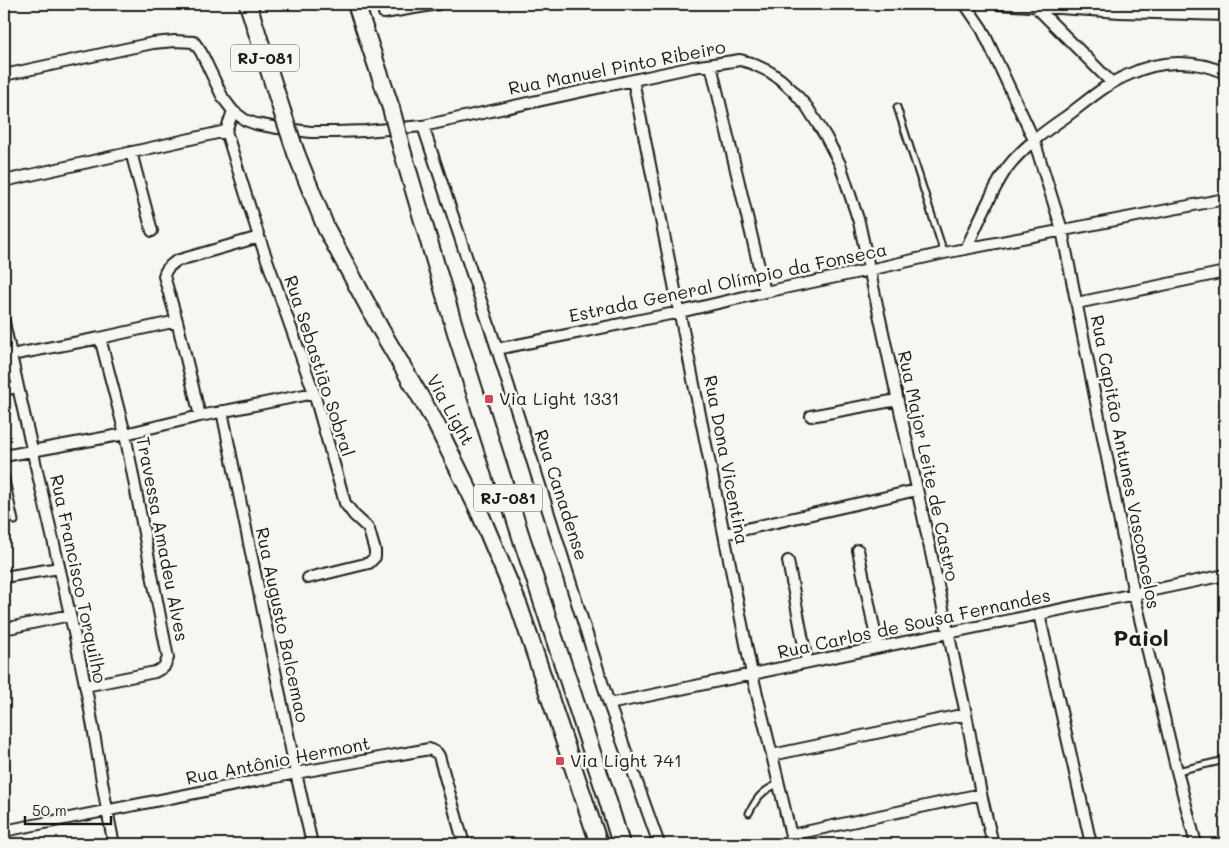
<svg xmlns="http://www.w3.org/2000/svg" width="1229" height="848" viewBox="0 0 1229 848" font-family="Mali,sans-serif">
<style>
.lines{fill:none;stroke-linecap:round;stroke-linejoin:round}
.service-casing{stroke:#1c1c1c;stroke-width:9}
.minor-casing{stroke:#1c1c1c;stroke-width:14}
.primary-casing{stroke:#1c1c1c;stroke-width:20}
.service{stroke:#f6f6f2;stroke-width:5}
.minor{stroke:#f6f6f2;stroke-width:10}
.primary{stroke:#f6f6f2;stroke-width:16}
.primary-bridge-casing{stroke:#1c1c1c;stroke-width:20;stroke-linecap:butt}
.primary-bridge{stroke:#f6f6f2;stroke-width:16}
.poi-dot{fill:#d1495b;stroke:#f6f6f2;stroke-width:2}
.labels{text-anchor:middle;stroke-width:5;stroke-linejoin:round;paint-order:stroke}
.shield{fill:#f6f6f2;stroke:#5d5d5c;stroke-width:1}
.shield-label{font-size:16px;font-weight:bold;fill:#1c1c1c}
.street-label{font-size:18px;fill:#1c1c1c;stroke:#f6f6f2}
.poi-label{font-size:18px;fill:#1c1c1c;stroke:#f6f6f2;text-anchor:start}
.district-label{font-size:22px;font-weight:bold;fill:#1c1c1c;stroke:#f6f6f2}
</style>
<rect width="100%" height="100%" fill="#f6f6f2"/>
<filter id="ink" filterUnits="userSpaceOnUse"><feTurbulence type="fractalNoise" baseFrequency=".02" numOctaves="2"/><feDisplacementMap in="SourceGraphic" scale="10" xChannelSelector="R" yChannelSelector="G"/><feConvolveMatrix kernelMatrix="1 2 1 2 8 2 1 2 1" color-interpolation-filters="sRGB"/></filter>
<g filter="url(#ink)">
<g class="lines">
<defs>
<path id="service" d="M897 107 944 253
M4 471 15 521
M1177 771 1225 760
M749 813C757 797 762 791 778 784"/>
<path id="minor" d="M965 4 982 29 1034 140 1062 230 1134 594 1177 771 1196 844
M998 4 1120 12 1225 15
M1035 6 1112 83
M384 13 438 4
M711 65 765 292
M4 75 153 43 175 41 194 42 201 52 223 98 233 111 245 120 256 124 278 128 311 132H335L365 131 423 126 693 67 740 60 751 63 770 72 780 79 793 91 807 107 826 137 840 164 859 222 966 714 981 794 993 844
M633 80 752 674 772 755 793 844
M233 111 226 131 259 237 314 393 345 503 354 515 367 527 369 530 375 551V557L369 563 308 578
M423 126 497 349 609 704 659 844
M131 152 152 231
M4 181 226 131
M966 249C978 223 991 192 1007 168 1023 147 1045 131 1067 116 1087 101 1107 83 1130 74 1160 60 1195 59 1225 73
M1077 303 1225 272
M4 322C29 443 60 563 85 684 96 737 102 791 114 844
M497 349 680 312 765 292 869 270 944 253 1225 199
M11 355 100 338 177 321
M4 390 17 387
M222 411 296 773 312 844
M200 416 177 321 164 276C166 268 170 266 176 261L259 237
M811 416 897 400
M4 456 125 434 200 416 314 393
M724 534 917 490
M858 550 878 647
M788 561 807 662
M4 577 59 568
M1039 614 1091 844
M4 629 70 615
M85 686 155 672 164 667 168 658 125 434 100 338
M609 704 1225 575
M772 755 966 714
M4 831 296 773 429 749 437 753 439 756 464 844
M791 835 981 794"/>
<path id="primary" d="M248 4 282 111
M356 4 391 108
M402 150 457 336 522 540 607 798 621 844
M296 153 326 228 381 330 435 422 479 511 519 606 599 844"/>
</defs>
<!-- service casing -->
<use href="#service" class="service-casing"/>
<!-- minor casing -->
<use href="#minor" class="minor-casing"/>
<!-- primary casing -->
<use href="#primary" class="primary-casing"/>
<!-- service -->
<use href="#service" class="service"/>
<!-- minor -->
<use href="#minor" class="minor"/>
<!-- primary -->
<use href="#primary" class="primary"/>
<defs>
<path id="primary-bridge" d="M391 108 402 150
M282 111 296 153"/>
</defs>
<!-- primary-bridge casing -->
<use href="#primary-bridge" class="primary-bridge-casing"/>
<!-- primary-bridge -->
<use href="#primary-bridge" class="primary-bridge"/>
</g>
</g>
<!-- markers -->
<g class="poi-dot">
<rect x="484" y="394" width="10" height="10" rx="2.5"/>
<rect x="555" y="756" width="10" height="10" rx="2.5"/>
</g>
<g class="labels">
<!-- shield labels -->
<g class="shield">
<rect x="231" y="44.5" width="68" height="27" rx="4"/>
<rect x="474" y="484.5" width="68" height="27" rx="4"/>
</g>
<g class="shield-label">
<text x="265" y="64">RJ-081</text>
<text x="508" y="504">RJ-081</text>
</g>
<!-- street labels -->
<g class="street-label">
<text transform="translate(617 68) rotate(-11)" y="6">Rua Manuel Pinto Ribeiro</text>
<text transform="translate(728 283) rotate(-12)" y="6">Estrada General Olímpio da Fonseca</text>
<text transform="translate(319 366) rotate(72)" y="6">Rua Sebastião Sobral</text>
<text transform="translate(450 410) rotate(61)" y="6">Via Light</text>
<text transform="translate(726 460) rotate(79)" y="6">Rua Dona Vicentina</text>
<text transform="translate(1125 462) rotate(79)" y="6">Rua Capitão Antunes Vasconcelos</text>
<text transform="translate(928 466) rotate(78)" y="6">Rua Major Leite de Castro</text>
<text transform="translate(561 495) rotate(72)" y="6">Rua Canadense</text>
<text transform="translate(162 539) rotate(79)" y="6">Travessa Amadeu Alves</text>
<text transform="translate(78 579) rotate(78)" y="6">Rua Francisco Torquilho</text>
<text transform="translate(914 624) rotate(-12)" y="6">Rua Carlos de Sousa Fernandes</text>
<text transform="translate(282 625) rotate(78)" y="6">Rua Augusto Balcemao</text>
<text transform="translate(278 761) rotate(-11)" y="6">Rua Antônio Hermont</text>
</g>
<!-- poi labels -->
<g class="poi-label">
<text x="499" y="405">Via Light 1331</text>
<text x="570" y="767">Via Light 741</text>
</g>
<!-- district labels -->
<g class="district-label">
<text x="1141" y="646">Paiol</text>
</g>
</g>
<!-- margin -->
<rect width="1229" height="848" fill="none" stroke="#f6f6f2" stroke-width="20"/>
<rect x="10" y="10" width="1209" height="828" fill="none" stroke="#1c1c1c" stroke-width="2" filter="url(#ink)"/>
<!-- scale -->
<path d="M25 816v8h86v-8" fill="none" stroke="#1c1c1c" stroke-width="2.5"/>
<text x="32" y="816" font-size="15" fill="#1c1c1c" stroke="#f6f6f2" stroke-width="4" paint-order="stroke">50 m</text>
</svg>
